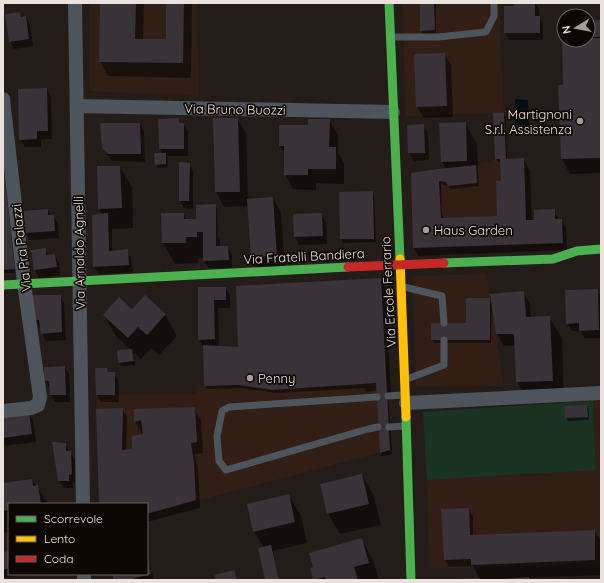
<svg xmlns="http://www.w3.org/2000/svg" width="604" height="583" viewBox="0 0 604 583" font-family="Quicksand,sans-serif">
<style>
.built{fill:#311e15}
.green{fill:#1a3220}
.water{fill:#030f15}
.shadow{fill:#0007}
.building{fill:#3a3239}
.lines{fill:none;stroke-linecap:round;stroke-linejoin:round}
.lane{stroke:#4d545c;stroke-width:7}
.street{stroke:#4d545c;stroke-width:14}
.fast{stroke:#4caf50;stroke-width:9}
.slow{stroke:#ffc107;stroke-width:9}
.jam{stroke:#c62828;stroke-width:9}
.poi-dot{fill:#a69d98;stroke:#0d0704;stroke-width:1.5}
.labels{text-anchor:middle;stroke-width:3.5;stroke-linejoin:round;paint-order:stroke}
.street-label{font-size:13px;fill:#ece2dd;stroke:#0d0704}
.poi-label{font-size:13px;fill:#ece2dd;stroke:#0d0704;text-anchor:start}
</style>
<rect width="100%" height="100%" fill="#241c18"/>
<!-- built -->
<path class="built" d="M89 3H197L199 96 89 91Z
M402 3H499L504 113 406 116Z
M524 158 527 245 413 248 411 173 438 169 476 165 495 159Z
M487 274 504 386 416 387 412 276Z
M381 278 390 450 147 514V504H99L96 395 197 393V385H204L203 345 238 347 236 286Z
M593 401H601V569L600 564 429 569 427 480 596 470Z"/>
<!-- green -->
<path class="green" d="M593 401 596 470 427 480 423 412Z"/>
<!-- water -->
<path class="water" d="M515 99 528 100 529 125H515Z"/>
<!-- shadow -->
<path class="shadow" d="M101 3H144L143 40H167V3H192L191 78 108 76 100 61Z
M421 3H436V33L423 34 421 30Z
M515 3H535L539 10V16L543 24V40H509L505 33 515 7Z
M20 13 23 18 26 17 30 25 33 46 14 49 10 42Z
M588 21H601V173L570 174 562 159 564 86 563 39 564 40H588Z
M444 54 451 65 453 117 424 118 417 107 415 55Z
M47 89 51 97 52 139H41V147H25L20 139Z
M494 114H504L506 117 507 160 524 159 530 171 532 221H535L554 210 559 220H561L566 227 567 250 418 256 414 248 412 174 446 169 442 162 440 124 465 123 477 144 479 186 451 189 448 186 441 184 442 214 444 219 498 217 502 182 501 162H498L496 159Z
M178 119 180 124H183L188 131V156H167L168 167 158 168 156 164 162 154 160 149Z
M238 119 246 134 248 200 273 198 281 213 285 271 260 272 252 257 249 206 224 207 216 192Z
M329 120 338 135V152L344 163V184L316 183V190L293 189 285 174V155L280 146V126H309Z
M140 124 144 132 145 162 113 161 108 156 103 148Z
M423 125 428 133 429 160 414 161 409 153 408 126Z
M3 154 16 273H3Z
M189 164 193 171V209L184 208 180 201Z
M120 167 132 187 133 228 112 229V252L127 251 131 258 133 272 99 274 94 267 103 215 99 208Z
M372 192 374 196 376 242 343 243 341 239 340 193Z
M215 205 217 209 218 236 220 240V247H228L232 255V268H209L204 260V258H198V263L175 264 163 243 184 214 187 220H196Z
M48 210 51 216H53L58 223 59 238 30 240 26 233Z
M321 214 326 222 327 244 299 245 295 237 294 215Z
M45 249 49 256 54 255 59 263 60 275 39 278 35 270 32 251Z
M380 279 385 287 391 392H388L392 454 382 456 381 453 377 390 366 392 364 388 276 393 241 388 207 389 205 385 203 347 199 339V288H226L230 295V308H218L219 347 239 348Z
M597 290 601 297V338H585L581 331H572L567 323Z
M523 292 530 304 531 318 549 317 562 338 564 402 529 403 517 382 516 345 504 346 497 334 491 295Z
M60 296 64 303 66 340 46 341 42 333 41 327H40L35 320Z
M489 299 492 304 491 343H434L432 340 467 324Z
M132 310 165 315 177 336 159 355 151 348 141 359 134 352 135 365 121 366 119 362 131 350 116 336 104 315Z
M65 367 69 375 70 402H55L51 395 50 388 45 381Z
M107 369 109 373H114L118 380 119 402H101L97 395Z
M587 406 589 410V420L568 421 566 418Z
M194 408 201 420 203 453 195 454 198 471 200 508 147 522V504H100L122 409 127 417 126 450H133L144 435V432L142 433 135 422V410Z
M28 413 33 420 36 442 3 446V416Z
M65 444 75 460V482L73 483V488H64L59 480Z
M362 475 374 496 381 525 340 534 328 514Z
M32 480 36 486H37L48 504H9V532L3 533V484Z
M289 496 301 516 307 543 273 551 279 580H266L264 548 254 531Z
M468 509 473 516V536L595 531 601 542V575L528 578 529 580H502V579L453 580 480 579 473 566 449 567 445 560Z
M361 539 373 560 379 580H314L311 569Z
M9 552V574H20L3 578V553Z
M148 564 152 572 154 580H115L113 574H147Z"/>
<!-- building -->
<path class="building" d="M100 3H136L135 39H166V3H184L183 63 99 62Z
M420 3H434L435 30 420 31Z
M514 3H535V16H540V33H504V6H514Z
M20 12 21 17 26 16 29 39 9 42 5 14Z
M588 20H601V37H588Z
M562 38H564V40H588V38H601V158L561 159 558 85H563Z
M445 53 447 106 416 107 414 54Z
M47 88 48 131H37V139L19 140 18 89Z
M493 113H504L506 159 524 158 526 220H534V210L555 209V219H562L563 243 413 248 411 173 438 169 476 165 477 183 448 186 446 182 439 181 441 218 497 216 496 181H501L500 159H495Z
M179 118V123H184V149H159L158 119Z
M213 118H238L240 192H215Z
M308 119H330L329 147H336V169H308V175H284V146H279V125H308Z
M466 122 467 161 441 162 439 123Z
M100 123H140L141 154H108L102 148Z
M424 124 425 153H408L407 125Z
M154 153H166V164L155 165Z
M179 162 190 163 189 201H179Z
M97 166H120L122 208 98 209Z
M3 171H4L15 269 3 270Z
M373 191 374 239H340L339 192Z
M273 197 277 256 251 258 247 199Z
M216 204V246H228L229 260 203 261V232H197V237H186V243H162L161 213H184V219H196V205Z
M48 209V215H54L55 231 25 233 23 211Z
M108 213 109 251 128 249 129 265 93 267 92 215Z
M322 213 323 236 294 237 293 214Z
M46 248V255L55 254 57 267 34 270 31 250Z
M381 278 390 450 380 453 376 383 273 390 238 385 204 386 203 345 238 347 236 286Z
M198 287H226V300H214L215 339 198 340Z
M598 289 599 330 579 331V323L566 324 565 290Z
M524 291 526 317 550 316 553 381 516 382 514 334H496L490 294Z
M32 295H61L62 332 41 334 39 320H34Z
M145 295 166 314 147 335 138 327 128 338 103 315 119 297 132 309Z
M466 298H490V340H431V323H466Z
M132 349 134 361 118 363 117 350Z
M65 366 66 395H50L49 381H44V367Z
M95 368H107L108 372H115V395H96Z
M587 405 588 417 565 418 564 406Z
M195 407 197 442 191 443 194 463 196 500 147 514V504H99L96 409 123 408 122 450 132 449V436L143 434 141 420 134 422V409Z
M29 412 32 434 3 438V415Z
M52 442 66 443V451H71L72 474 69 475V481H58Z
M362 474 369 504 327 514 320 484Z
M32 479 33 486 38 485 41 504H9V510L3 511V483Z
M289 494 295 522 253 532 247 504Z
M469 508 470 535 595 530V560L471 565V559L444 560 441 509Z
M362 538 369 563 354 567 358 580H326L325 577 313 580 310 568 313 567 309 553Z
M271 545 279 580H265L258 548Z
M9 551V568L3 570V552Z
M148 563 151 574 129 580H114L112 574H147V564Z
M234 570 237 580H216L215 575Z
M529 577V580H503V579Z
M480 578V580H457V579Z"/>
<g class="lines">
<!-- lane -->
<path class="lane" d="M392 37H438L486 32 494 16V3
M404 287 442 296 444 323
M407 379 444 365V340
M388 396 403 395
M377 397 229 407 222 411 217 436 219 461 226 470 368 429 378 427
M389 427 405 426"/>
<!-- street -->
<path class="street" d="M75 3 83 504
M3 99 24 283 40 397 38 405 31 408 3 411
M77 106 393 112
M406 403 601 393
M84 574V580"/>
<!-- fast -->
<path class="fast" d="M389 3 400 259
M444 263 553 259 577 251 601 249
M3 285 348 267
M406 417 411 580"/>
<!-- slow -->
<path class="slow" d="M400 259 406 417"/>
<!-- jam -->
<path class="jam" d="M348 267 444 263"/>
</g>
<!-- markers -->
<g class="poi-dot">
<circle cx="580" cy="121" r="4"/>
<circle cx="426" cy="230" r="4"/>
<circle cx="250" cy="378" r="4"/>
</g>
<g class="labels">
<!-- street labels -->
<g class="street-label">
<text transform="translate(235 109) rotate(1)" y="5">Via Bruno Buozzi</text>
<text transform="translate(21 248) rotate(-97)" y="5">Via Pra Palazzi</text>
<text transform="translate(79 253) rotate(-91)" y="5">Via Arnaldo Agnelli</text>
<text transform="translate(304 256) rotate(-3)" y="5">Via Fratelli Bandiera</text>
<text transform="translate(388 292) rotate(-93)" y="5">Via Ercole Ferrario</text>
</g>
<!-- poi labels -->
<g class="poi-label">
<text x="572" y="119" text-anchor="end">Martignoni<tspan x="572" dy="15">S.r.l. Assistenza</tspan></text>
<text x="434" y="235">Haus Garden</text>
<text x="258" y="383">Penny</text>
</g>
</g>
<!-- border -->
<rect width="604" height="583" fill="none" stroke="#ece2dd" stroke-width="8"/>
<!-- legend -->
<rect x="8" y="503" width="140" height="72" fill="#0d0704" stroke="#665f5b"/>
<rect x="16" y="516" width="20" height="6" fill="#4caf50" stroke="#665f5b"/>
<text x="44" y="523" font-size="12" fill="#ece2dd">Scorrevole</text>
<rect x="16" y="536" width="20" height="6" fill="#ffc107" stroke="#665f5b"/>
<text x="44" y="543" font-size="12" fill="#ece2dd">Lento</text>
<rect x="16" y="556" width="20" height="6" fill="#c62828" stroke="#665f5b"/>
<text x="44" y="563" font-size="12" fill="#ece2dd">Coda</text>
<!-- north arrow -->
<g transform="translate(576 28) rotate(259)"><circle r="19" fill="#0d0704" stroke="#665f5b"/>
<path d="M0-3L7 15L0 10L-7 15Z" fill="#a69d98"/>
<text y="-6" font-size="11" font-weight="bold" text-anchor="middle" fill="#ece2dd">N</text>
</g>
</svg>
